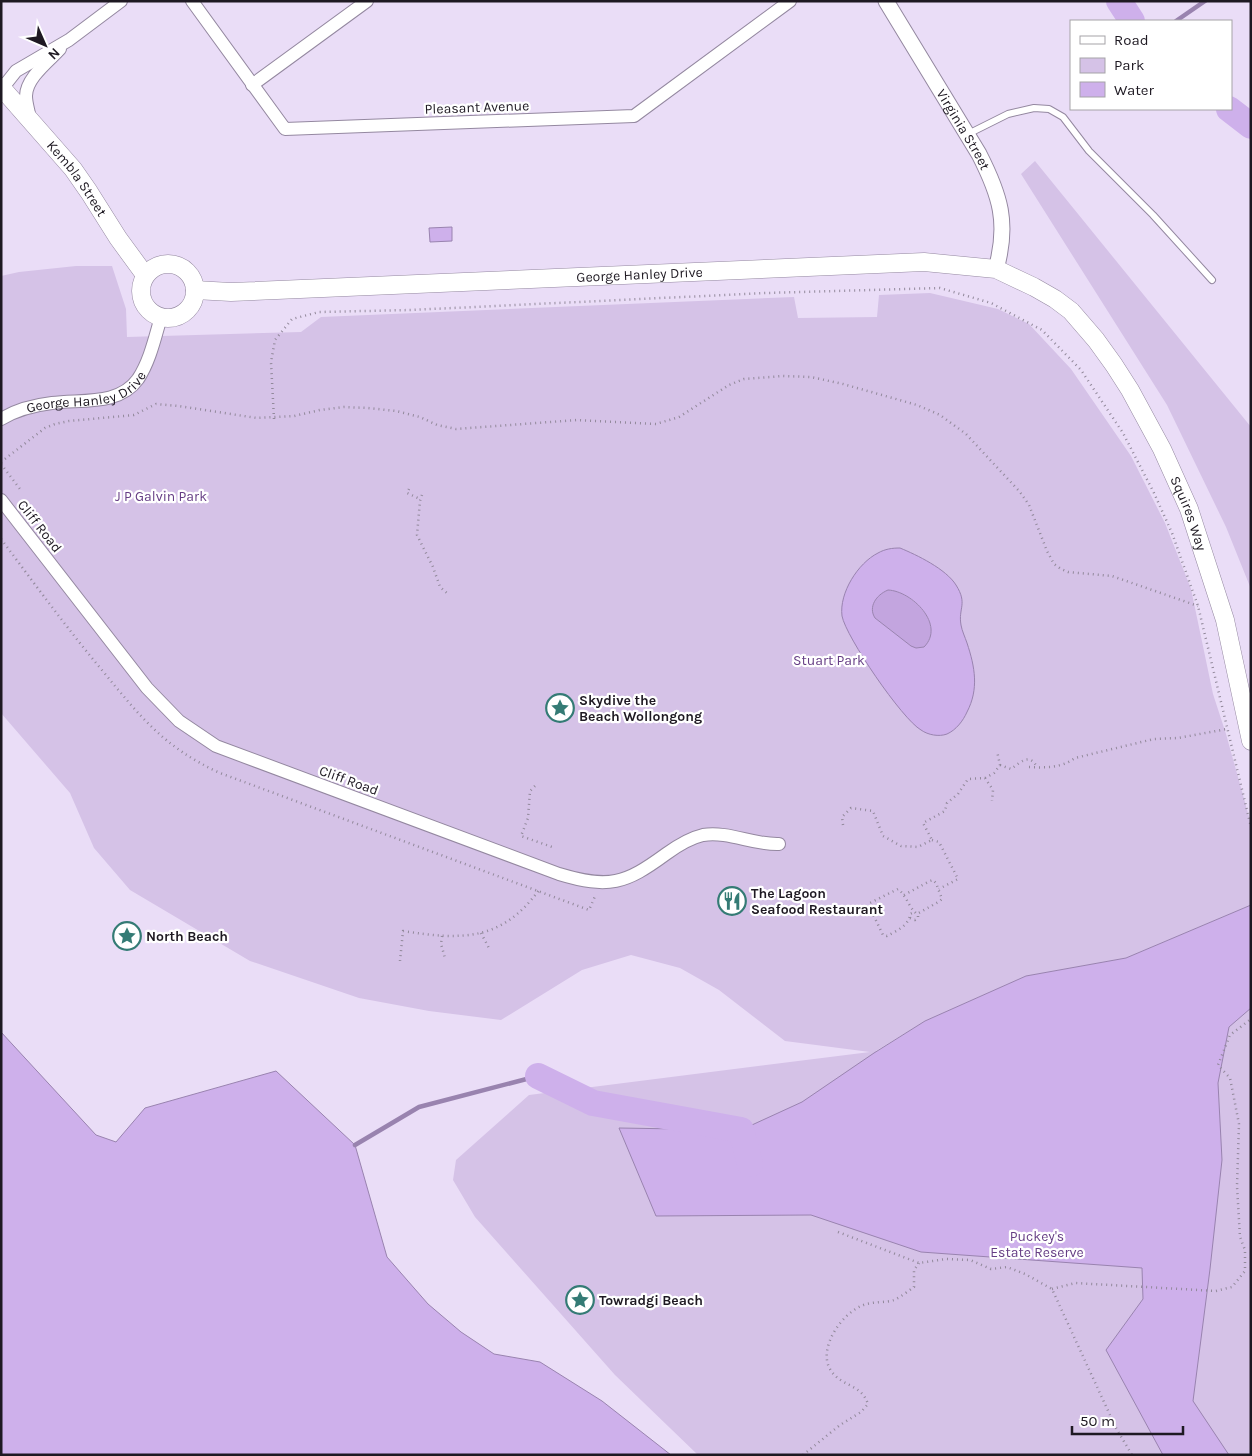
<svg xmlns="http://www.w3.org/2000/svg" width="1252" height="1456" viewBox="0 0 1252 1456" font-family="Karla,sans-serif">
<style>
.green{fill:#d5c2e7}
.forest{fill:#c3a5df}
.water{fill:#ceb0eb;stroke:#9983af;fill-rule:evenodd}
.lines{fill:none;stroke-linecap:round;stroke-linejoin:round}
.stream{stroke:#9983af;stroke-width:4.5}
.river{stroke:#ceb0eb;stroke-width:26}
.service-casing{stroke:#9488a0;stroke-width:8}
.minor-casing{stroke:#9488a0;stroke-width:14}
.tertiary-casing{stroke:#9488a0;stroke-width:17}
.secondary-casing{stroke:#9488a0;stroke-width:19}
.path{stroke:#92899b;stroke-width:2.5;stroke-dasharray:1 4;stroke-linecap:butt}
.service{stroke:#fff;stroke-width:6}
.minor{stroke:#fff;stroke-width:12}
.tertiary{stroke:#fff;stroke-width:15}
.secondary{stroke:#fff;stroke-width:18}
.labels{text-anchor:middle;stroke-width:4.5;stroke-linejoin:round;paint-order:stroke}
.street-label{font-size:14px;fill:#1e1922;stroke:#fff}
.park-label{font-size:14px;fill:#663e85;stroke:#fff}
.poi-label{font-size:14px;font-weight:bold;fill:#1e1922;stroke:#fff;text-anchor:start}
</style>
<rect width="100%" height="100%" fill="#eaddf7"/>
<!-- green -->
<path class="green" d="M1035 161 1251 427V589L1226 527 1167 405 1021 174Z
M76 266H112L126 309 127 337 301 332 321 317 794 297 798 318 877 317 879 295 930 293 998 309 1029 324 1071 369 1131 456 1165 523 1191 589 1213 694 1226 734 1251 824V905L1126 958 1026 976 925 1021 876 1051 1251 1006V1455H698L615 1375 475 1217 453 1180 456 1160 529 1095 870 1052 785 1041 719 990 680 968 631 955 582 970 501 1020 429 1011 359 998 250 961 130 890 94 848 70 793 1 713V276L19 272Z"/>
<!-- forest -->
<path class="forest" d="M888 590C911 591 946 625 924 647L916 648 911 646 875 618C868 607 876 595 888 590Z"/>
<!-- water -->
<path class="water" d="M452 227V241L430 242 429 228Z
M900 548C917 555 946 569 956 585 968 604 958 608 961 625 962 631 965 637 967 643 975 667 979 689 967 712 963 721 956 730 947 734 939 737 928 735 921 730 902 719 846 637 842 616 839 593 858 563 878 553 885 549 892 548 900 548ZM888 590C912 591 946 625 924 647L916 648 911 646 875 618C868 607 876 595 888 590Z
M1251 905V1008L1229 1027 1218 1083 1222 1160 1210 1269 1193 1401 1229 1455H1163L1106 1350 1143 1299 1142 1268 921 1252 811 1215 656 1216 619 1128 741 1130 802 1102 874 1053 925 1021 1026 976 1126 958Z
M1 1032 96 1135 116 1142 145 1108 276 1071 355 1145 387 1257 428 1304 461 1332 494 1354 540 1362 602 1401 671 1455H1Z"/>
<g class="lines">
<!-- stream -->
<path class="stream" d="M1176 21 1205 1
M355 1145 419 1107 538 1076"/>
<!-- river -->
<path class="river" d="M1119 1 1132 21
M1229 109 1251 126
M538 1076 593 1103 741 1130 750 1164"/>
<defs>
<path id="service" d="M968 134 1008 114 1034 108 1049 109 1063 117 1089 151 1153 215 1212 280"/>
<g id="minor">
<path d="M192 1 285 129 634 116 790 1"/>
<path d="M252 85 367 1"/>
<path d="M1 90 16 71 69 40 121 1"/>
<path d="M30 119C29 111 26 104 26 96 26 78 49 61 60 49"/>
<path id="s1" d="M1 419C16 410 35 405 52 403 81 399 119 406 138 379 150 361 155 337 161 317"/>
<path d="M1 500 147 688 179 721 216 746 559 874C609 889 625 884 666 854 677 846 690 838 703 835 729 831 753 845 779 844"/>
</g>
<g id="tertiary">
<path id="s2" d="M886 1 979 154C1000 195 1009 223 996 269"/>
</g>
<g id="secondary">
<path id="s3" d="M1 87 73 169 89 192 118 238 145 275"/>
<circle cx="168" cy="291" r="27"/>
<path id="s4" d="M195 290 231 292 924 262 996 269 1034 287 1055 299 1071 311 1096 340 1114 365 1130 390 1162 449 1189 509 1225 620 1251 741"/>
</g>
</defs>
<!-- service casing -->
<use href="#service" class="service-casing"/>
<!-- minor casing -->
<use href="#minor" class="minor-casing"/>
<!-- tertiary casing -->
<use href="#tertiary" class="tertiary-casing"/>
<!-- secondary casing -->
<use href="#secondary" class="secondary-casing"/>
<!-- path -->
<path class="path" d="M274 419 271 362 275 340 292 319 319 312 411 310 766 293 940 288 991 303 1042 330 1081 370 1123 433 1154 493 1172 533 1198 606 1251 827
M1 462 45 428 55 424 69 421 134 415 156 404 178 406 257 418 294 416 320 410 344 407 368 408 396 411 420 417 437 425 456 429 577 420 656 424 679 417 729 385 744 379 783 376 811 377 843 384 917 405 940 415 966 434 1020 492 1029 505 1047 551 1054 564 1061 569 1068 572 1112 576 1198 606
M1 464 20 489
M409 489 407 493 420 499
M422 495 420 501 417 535 433 567 440 587 448 594
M1 539C34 583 66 627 101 669 140 716 163 747 220 773L589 910 596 894
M1000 765 1011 769C1020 763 1029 752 1037 767
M1029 767C1045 768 1061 768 1075 758L1154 739 1178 738 1227 729
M985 778 994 773 1000 765 997 751
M535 786 530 791 528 818 521 836 555 848
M843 825 842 817 851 808 873 811 883 836 901 846 918 847 932 840 923 823 945 811 947 803 958 794 968 779 985 778 993 790 992 801
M932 840 939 842 958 879 939 889
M904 895 930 881 933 880 936 883 942 899 940 901 917 914
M910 918 915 920 918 918V915C908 907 907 896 898 889L870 903 869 906 883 935 887 936C896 931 909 926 910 914L914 912
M481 933 490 950
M442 936 441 944 445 958
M400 961 403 931C461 940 501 942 539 890
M838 1232 919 1263 946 1259 970 1260 991 1269 1007 1267 1025 1274 1052 1289 1116 1428 1132 1455
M1052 1289 1075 1283 1216 1291 1232 1287 1245 1271V1250L1240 1237 1237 1186 1239 1124 1230 1078 1218 1065 1230 1035 1251 1019
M803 1455 840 1425 861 1412 868 1404C861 1383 840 1387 830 1369 818 1348 841 1315 861 1306 872 1301 886 1303 894 1300 901 1297 908 1291 914 1287V1270L919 1263"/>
<!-- service -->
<use href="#service" class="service"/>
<!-- minor -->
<use href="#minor" class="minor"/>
<!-- tertiary -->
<use href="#tertiary" class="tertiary"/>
<!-- secondary -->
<use href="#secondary" class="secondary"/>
</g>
<!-- icons -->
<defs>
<symbol id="sight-ring" viewBox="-11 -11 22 22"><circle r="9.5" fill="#fff" stroke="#347b75" stroke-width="1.5"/><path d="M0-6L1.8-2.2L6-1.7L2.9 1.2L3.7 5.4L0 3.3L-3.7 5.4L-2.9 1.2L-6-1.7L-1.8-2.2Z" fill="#347b75"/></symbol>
<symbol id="restaurant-ring" viewBox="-11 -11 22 22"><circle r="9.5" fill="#fff" stroke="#347b75" stroke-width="1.5"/><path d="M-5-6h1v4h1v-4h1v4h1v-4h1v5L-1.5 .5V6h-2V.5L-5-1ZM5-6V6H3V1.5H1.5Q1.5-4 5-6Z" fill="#347b75"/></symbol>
</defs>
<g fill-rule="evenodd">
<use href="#sight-ring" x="544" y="692" width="32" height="32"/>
<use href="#restaurant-ring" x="716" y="885" width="32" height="32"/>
<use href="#sight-ring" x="111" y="920" width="32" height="32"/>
<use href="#sight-ring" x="564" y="1284" width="32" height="32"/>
</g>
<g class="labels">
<!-- street labels -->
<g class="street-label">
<text transform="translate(477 107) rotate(-2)" y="5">Pleasant Avenue</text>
<text dy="5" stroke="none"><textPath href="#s2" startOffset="150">Virginia Street</textPath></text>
<text dy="5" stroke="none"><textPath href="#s3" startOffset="119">Kembla Street</textPath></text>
<text dy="5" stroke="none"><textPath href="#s4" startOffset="445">George Hanley Drive</textPath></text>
<text dy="5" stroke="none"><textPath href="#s1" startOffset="91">George Hanley Drive</textPath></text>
<text dy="5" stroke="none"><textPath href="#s4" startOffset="1124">Squires Way</textPath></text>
<text transform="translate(40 526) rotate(52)" y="5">Cliff Road</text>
<text transform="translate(349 780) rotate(20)" y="5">Cliff Road</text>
</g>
<!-- park labels -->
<g class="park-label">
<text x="161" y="501">J P Galvin Park</text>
<text x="829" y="665">Stuart Park</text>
<text x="1037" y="1241">Puckey's<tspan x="1037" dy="16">Estate Reserve</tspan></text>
</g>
<!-- poi labels -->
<g class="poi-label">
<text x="579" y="705">Skydive the<tspan x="579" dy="16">Beach Wollongong</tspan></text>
<text x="751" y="898">The Lagoon<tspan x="751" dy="16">Seafood Restaurant</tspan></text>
<text x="146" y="941">North Beach</text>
<text x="599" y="1305">Towradgi Beach</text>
</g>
</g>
<!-- border -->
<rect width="1252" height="1456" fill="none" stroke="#1e1922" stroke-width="5"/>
<!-- legend -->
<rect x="1070" y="20" width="162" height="90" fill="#ffffff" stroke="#a5a3a7"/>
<rect x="1080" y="36" width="25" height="8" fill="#ffffff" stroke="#a5a3a7"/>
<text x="1114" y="45" font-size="15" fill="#1e1922">Road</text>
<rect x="1080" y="58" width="25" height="15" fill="#d5c2e7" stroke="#a5a3a7"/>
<text x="1114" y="70" font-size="15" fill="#1e1922">Park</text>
<rect x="1080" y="82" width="25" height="15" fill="#ceb0eb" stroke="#a5a3a7"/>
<text x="1114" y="95" font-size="15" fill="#1e1922">Water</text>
<!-- north arrow -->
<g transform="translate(45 45) rotate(135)" stroke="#ffffff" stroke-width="4" paint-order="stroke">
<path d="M0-4L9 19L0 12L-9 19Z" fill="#1e1922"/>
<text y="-8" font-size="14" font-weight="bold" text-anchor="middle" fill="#1e1922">N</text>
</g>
<!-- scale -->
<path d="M1072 1426v8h111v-8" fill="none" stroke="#1e1922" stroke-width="2.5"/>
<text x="1080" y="1426" font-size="15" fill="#1e1922" stroke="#ffffff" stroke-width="4" paint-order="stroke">50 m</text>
</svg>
